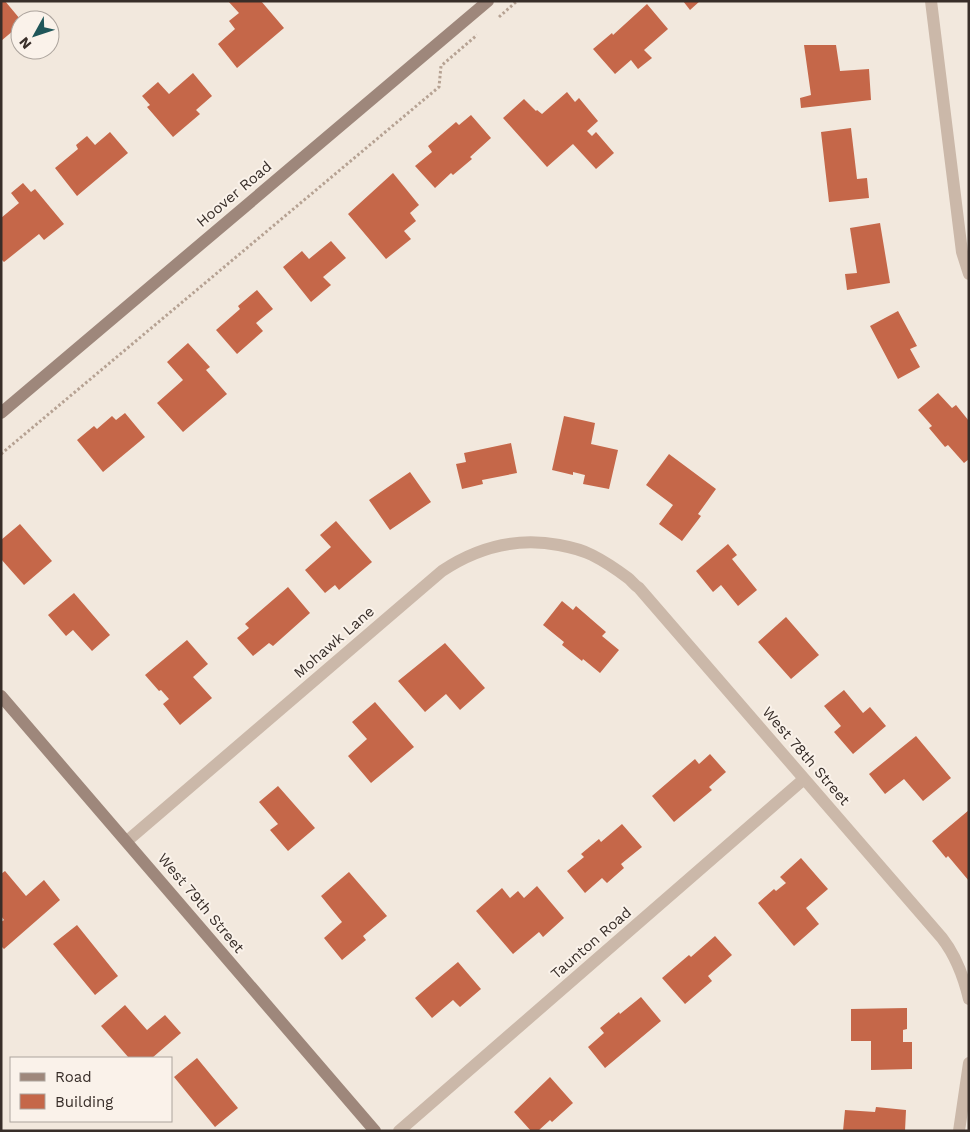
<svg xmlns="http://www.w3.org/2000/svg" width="970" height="1132" viewBox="0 0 970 1132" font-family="'Work Sans',sans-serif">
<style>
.building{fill:#c56749}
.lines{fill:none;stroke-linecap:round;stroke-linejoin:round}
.path{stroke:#b6a293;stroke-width:3;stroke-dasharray:2.5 2.5;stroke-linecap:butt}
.street{stroke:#cbb8a9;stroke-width:12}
.secondary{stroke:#9e877b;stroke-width:12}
.labels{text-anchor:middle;stroke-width:4;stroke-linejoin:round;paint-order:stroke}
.street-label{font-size:15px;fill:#382e29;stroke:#faf2ea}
</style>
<rect width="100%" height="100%" fill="#f2e8dd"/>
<!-- building -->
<path class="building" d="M1 1H5L20 19V25L1 41Z
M228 1H261L284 28 237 68 218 44 235 29 229 21 239 13Z
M683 1H700L690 10Z
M647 4 668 29 644 50 652 58 638 69 631 60 615 74 593 49 612 33 613 35Z
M804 45H836L840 71 869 69 871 100 801 108 800 98 811 95Z
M193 73 212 96 196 110 200 114 173 137 147 107 150 105 142 96 158 82 169 94Z
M567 92 575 102 579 98 598 121 587 131 592 136 596 132 614 153 596 169 573 144 547 167 503 118 524 99 536 111 537 110 542 114Z
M471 115 491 138 470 157 472 159 453 175 451 173 435 188 415 166 432 152 428 146 456 122 459 125Z
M851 128 857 179 867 178 869 198 829 202 821 132Z
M110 132 128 153 77 196 55 168 78 149 76 145 87 136 95 145Z
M393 173 419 205 410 213 416 221 404 231 411 239 386 259 348 214Z
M23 183 31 192 35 189 64 224 44 240 39 234 4 262 1 259V218L19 203 11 193Z
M880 223 890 283 847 290 845 274 857 273 850 228Z
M331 241 346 258 323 277 331 285 311 302 283 267 302 251 309 259Z
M257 290 273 309 256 323 263 331 237 354 216 330 240 309 238 306Z
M898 311 917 346 910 349 920 367 898 379 870 326Z
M188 343 210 367 206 370 227 394 183 432 157 403 183 380 167 362Z
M938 393 952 408 956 405 969 421V459L964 463 948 445 945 447 929 428 932 426 918 410Z
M125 413 145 437 103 472 77 440 94 426 97 429 112 416 116 420Z
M564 416 595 423 591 444 618 450 609 489 583 484 585 475 573 472V475L552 470Z
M511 443 517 473 482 480 483 484 462 489 456 464 466 462 464 453Z
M669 454 716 489 698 514 701 516 682 541 659 524 673 505 646 485Z
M410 472 431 502 390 530 369 500Z
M336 521 372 562 339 590 335 585 325 593 305 570 331 547 320 535Z
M20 524 52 561 24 585 1 559V540Z
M728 544 737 555 732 559 757 590 738 606 721 585 713 592 696 571Z
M288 587 310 613 273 646 269 643 253 656 237 638 249 628 245 624Z
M74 593 110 635 92 651 73 630 66 636 48 615Z
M562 601 573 610 576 606 606 632 602 636 619 650 600 673 583 659 582 661 562 645 564 642 543 625Z
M786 617 819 655 791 679 758 642Z
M187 640 208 664 193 677 212 698 180 725 163 704 169 699 161 690 159 691 145 675Z
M445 643 485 688 460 710 446 694 425 712 398 681Z
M844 690 863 713 870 707 886 726 853 754 834 732 841 726 824 706Z
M375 702 414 747 371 783 348 756 367 739 352 722Z
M916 736 951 778 923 801 904 779 885 794 869 774Z
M710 754 726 772 709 787 712 790 674 822 652 796 695 759 699 764Z
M278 786 315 828 288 851 270 830 278 824 259 802Z
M969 810V881L948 856 946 858 932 841Z
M622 824 642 847 621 864 624 868 607 883 602 878 585 893 567 871 584 857 581 854 599 839 601 842Z
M801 858 828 889 806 908 819 924 794 946 758 903 774 889 776 891 786 883 780 877Z
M5 871 26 896 44 880 60 900 4 949 1 946V922L4 920 1 916V874Z
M349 872 387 916 363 936 366 940 342 960 324 938 342 922 321 896Z
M537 886 564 918 543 937 539 932 513 954 476 911 502 888 510 898 518 891 524 898Z
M77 925 118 976 95 995 53 944Z
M715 936 732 955 708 976 712 981 685 1004 662 978 689 955 691 957Z
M458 962 481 989 460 1007 453 1000 432 1018 415 998Z
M641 997 661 1021 605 1068 588 1047 604 1033 600 1028 619 1012 620 1014Z
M125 1005 147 1030 165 1015 181 1033 152 1058H129L101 1026Z
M907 1008V1029L903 1030V1042H912V1069L871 1070V1041H851V1009Z
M197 1058 238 1108 215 1127 174 1077Z
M550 1077 573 1103 552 1122 550 1120 538 1131H531L514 1112Z
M876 1107 906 1110 905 1131H843L845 1110 875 1112Z"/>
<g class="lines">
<!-- path -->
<path class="path" d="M499 17 517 1
M1 454 439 87 441 66 477 35"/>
<!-- street -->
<path class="street" d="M931 1 962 252 969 274
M127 841 442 571C478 547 516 537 559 545 570 547 582 550 592 555 604 561 616 569 628 578 632 581 634 585 639 588L942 938C956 956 964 978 969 999
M399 1131 804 779
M959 1131 969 1063"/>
<!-- secondary -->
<path class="secondary" d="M1 413 488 1
M1 696 375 1131"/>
</g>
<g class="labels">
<!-- street labels -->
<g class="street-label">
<text transform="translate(234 194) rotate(-40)" y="5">Hoover Road</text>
<text transform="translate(334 642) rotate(-41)" y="5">Mohawk Lane</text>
<text transform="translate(806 756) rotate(49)" y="5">West 78th Street</text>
<text transform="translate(201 903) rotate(50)" y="5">West 79th Street</text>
<text transform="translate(591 943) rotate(-41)" y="5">Taunton Road</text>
</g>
</g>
<!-- border -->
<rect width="970" height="1132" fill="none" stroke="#382e29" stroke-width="5"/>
<!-- legend -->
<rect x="10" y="1057" width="162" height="65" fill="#faf2ea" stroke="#aca49d"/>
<rect x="20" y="1073" width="25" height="8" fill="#9e877b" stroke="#aca49d"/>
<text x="55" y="1082" font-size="15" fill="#382e29">Road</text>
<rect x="20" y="1094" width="25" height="15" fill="#c56749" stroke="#aca49d"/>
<text x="55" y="1107" font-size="15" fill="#382e29">Building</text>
<!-- north arrow -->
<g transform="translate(35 35) rotate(230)"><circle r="24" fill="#faf2ea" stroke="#aca49d"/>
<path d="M0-4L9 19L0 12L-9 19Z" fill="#1f5659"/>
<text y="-8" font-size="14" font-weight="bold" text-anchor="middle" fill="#382e29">N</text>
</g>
</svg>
